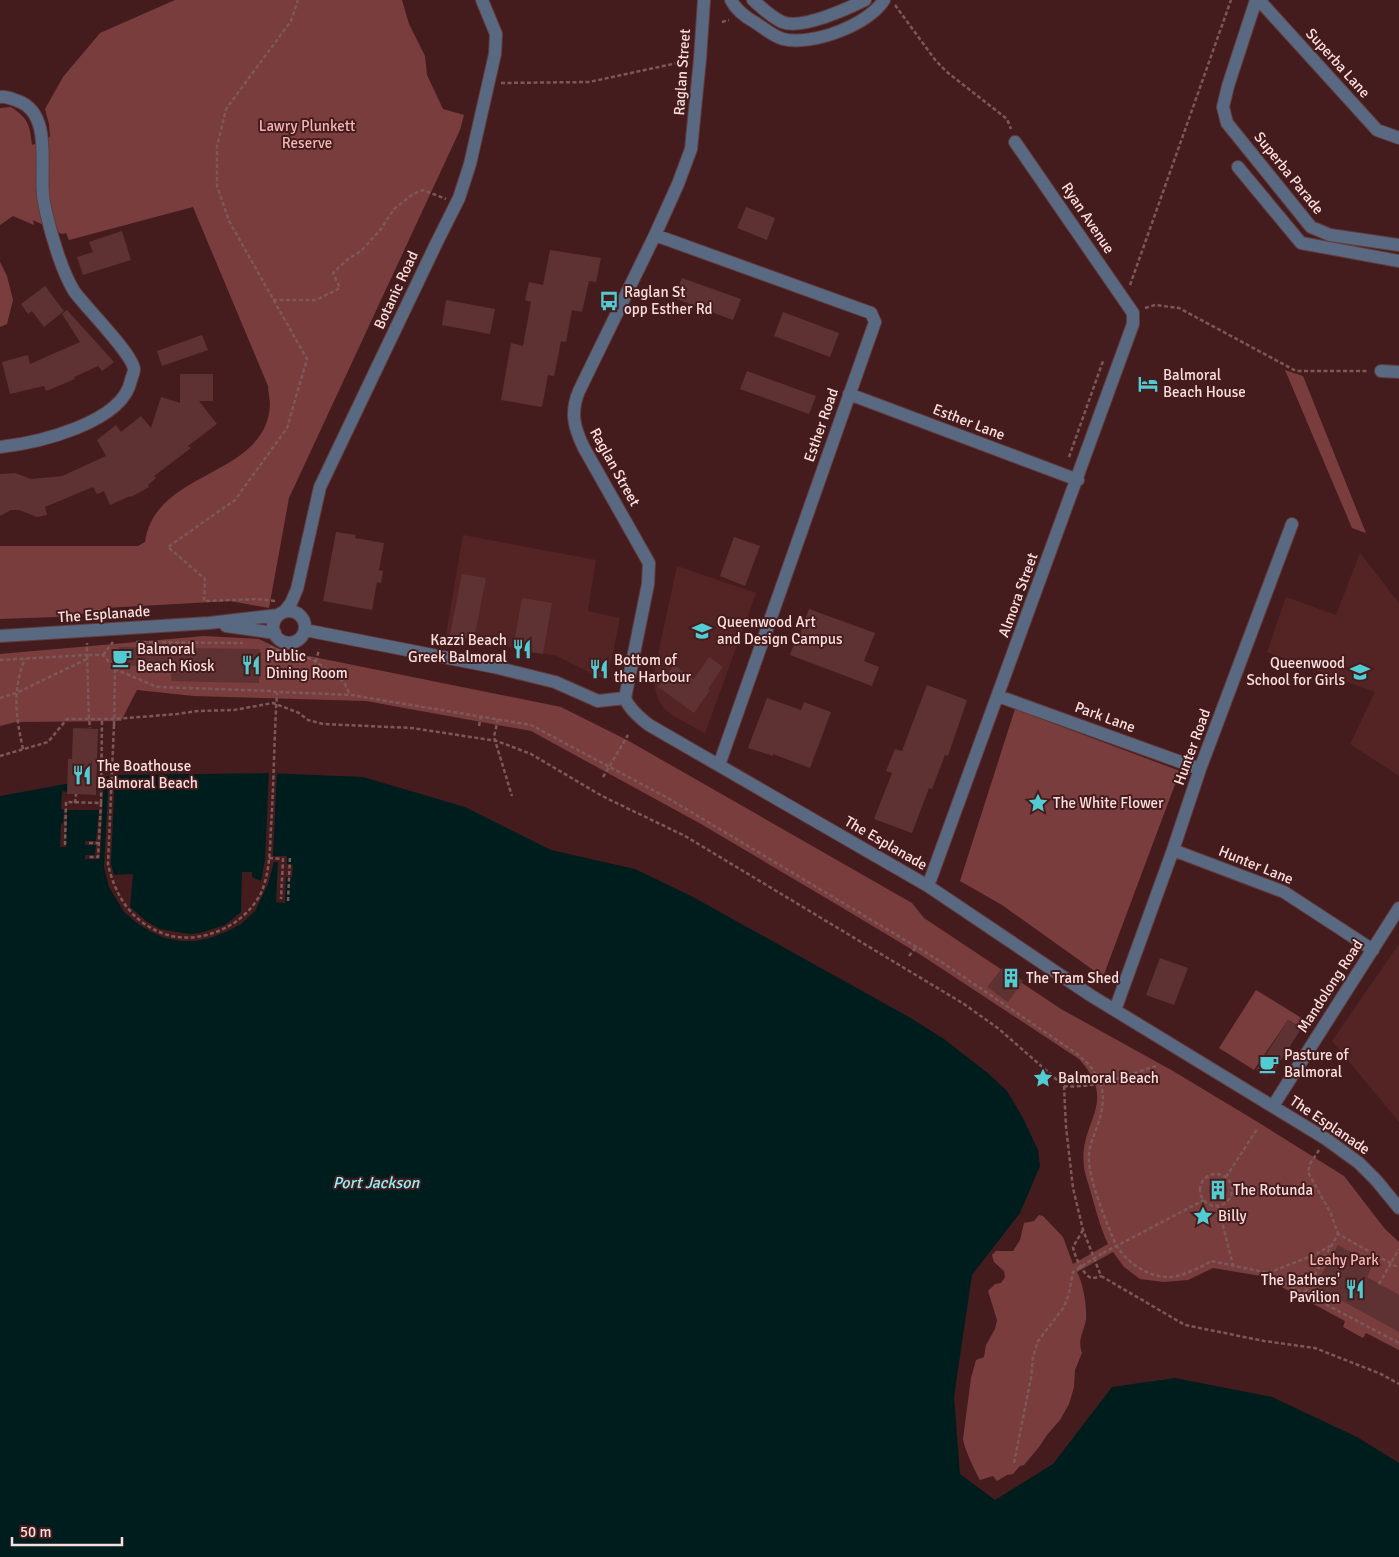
<svg xmlns="http://www.w3.org/2000/svg" width="1399" height="1557" viewBox="0 0 1399 1557" font-family="Signika,sans-serif">
<style>
.built{fill:#542425}
.green{fill:#793d3e}
.water{fill:#001d1e}
.pier{fill:#451c1d}
.building{fill:#5e3232}
.lines{fill:none;stroke-linecap:round;stroke-linejoin:round}
.minor-casing{stroke:#623b3c;stroke-width:14}
.path{stroke:#7d5858;stroke-width:2.5;stroke-dasharray:4 2.5;stroke-linecap:butt}
.minor{stroke:#5a6982;stroke-width:12}
.path-bridge{stroke:#7d5858;stroke-width:2.5;stroke-dasharray:4 2.5;stroke-linecap:butt}
.labels{text-anchor:middle;stroke-width:4;stroke-linejoin:round;paint-order:stroke}
.street-label{font-size:15px;fill:#fbdedd;stroke:#451c1d}
.park-label{font-size:15px;fill:#f5b5b3;stroke:#451c1d}
.poi-label{font-size:15px;fill:#fbdedd;stroke:#451c1d;text-anchor:start}
.water-label{font-size:16px;font-style:italic;fill:#8af6fc;stroke:#451c1d}
</style>
<rect width="100%" height="100%" fill="#451c1d"/>
<!-- built -->
<path class="built" d="M463 535 596 560 588 611 620 618 608 676 603 679 557 656 446 635Z
M1360 553 1399 603V776L1350 744 1375 692 1267 652 1286 597 1336 615Z
M677 566 756 593 705 733 673 716 664 708 658 699 654 684 655 669Z
M1399 944V1122L1332 1041Z"/>
<!-- green -->
<path class="green" d="M175 0H402L409 24 425 56 427 75 443 109 464 115 460 130 289 498 269 608 230 601 104 608 98 612 55 617 0 619V546H138L145 542C155 469 266 478 270 405 270 399 268 392 268 386L193 207 69 240 66 233 62 234 33 220 34 225 13 216 0 225V108L11 107C28 118 30 125 32 145L50 137 49 124 45 109 63 77 100 33Z
M0 262 7 276 13 300 7 324 0 327Z
M1285 370 1303 376 1366 533 1352 528Z
M204 636 259 639 284 651 561 707 627 740 912 903 924 918 1061 1009 1173 1071 1261 1124 1344 1176 1385 1229 1399 1242V1350L1366 1333 1363 1338 1343 1327 1345 1321 1261 1276 1213 1268 1188 1280 1163 1282 1140 1279 1124 1267 1113 1252 1077 1272C1083 1282 1087 1307 1086 1319 1084 1333 1077 1338 1082 1353L1075 1370 1074 1387 1069 1404 1060 1420 1047 1435 1039 1447 1024 1465 1020 1466 1013 1474 1007 1475 997 1481 993 1476 980 1480C975 1471 964 1448 963 1439L971 1378 976 1360 984 1357 986 1345 995 1329 997 1320 988 1291 995 1284 1001 1283 1005 1277 1004 1271 994 1262 992 1255 996 1251H1013L1020 1240 1024 1223 1034 1221 1039 1215 1043 1216 1063 1237 1073 1264 1108 1244C1100 1227 1096 1210 1091 1193 1089 1184 1085 1176 1084 1167 1078 1121 1120 1104 1079 1059L921 955 831 901 701 824 531 731 366 701 194 696 137 690 121 721 16 722 0 726V654Z
M1015 709 1180 771 1103 977 1002 905 960 881Z
M1256 990 1308 1022 1303 1029 1288 1020 1254 1070 1219 1048Z"/>
<!-- water -->
<path class="water" d="M268 773 363 777 465 807 551 850 635 869 693 897 909 1017 944 1039 989 1074 1007 1091 1023 1118 1038 1150 1040 1166 1020 1213 972 1275 954 1397 960 1474 995 1500 1053 1464 1112 1387 1175 1378 1272 1397 1357 1437 1399 1463V1557H0V796L114 775Z"/>
<!-- pier -->
<path class="pier" d="M269 770H277L273 856H287V864L293 865 292 877H286L285 903 276 902 278 862H274L268 884 255 911 241 924 228 931 210 938 196 941H181L165 938 151 932 137 923 124 912 109 887 104 867 109 774 115 773 111 864 114 875 133 874 130 907 146 921 160 929 189 934 200 933 225 925 241 912 242 872H252V877L261 881 265 860Z
M104 775 100 859H85V855H95L96 845H85V841H96L99 810H67L66 847H60L61 824 63 823 64 810 61 809 62 791 67 792V794L96 795 97 776Z"/>
<!-- building -->
<path class="building" d="M746 207 775 218 767 240 737 228Z
M122 231 131 260 83 275 77 257 93 252 89 242Z
M550 250 601 258 596 282 589 281 582 312 572 310 566 342 561 341 554 376 548 375 542 407 501 400 511 343 523 346 531 302 525 300 529 282 543 285Z
M682 278 741 299 733 320 674 298Z
M45 286 64 311 44 327 32 311 28 314 21 304Z
M446 300 495 309 490 334 442 325Z
M67 310 114 362 102 371 98 366 74 377 75 379 46 391 44 386 10 394 2 362 28 355 30 364 80 342 62 314Z
M783 312 839 333 830 357 774 336Z
M202 335 208 350 162 366 157 351Z
M747 371 816 396 809 414 740 389Z
M180 374H213V401H199L217 424 188 446 191 448 154 476 156 478 148 485 149 487 131 497 130 496 110 505 104 491 97 494 93 487 45 507 47 515 37 517 19 510H11L0 516V474L15 473 31 479 62 476 106 456 97 440 116 425 121 432 141 416 151 428 161 397 180 403Z
M336 532 356 535 355 538 384 543 379 570 383 571 381 583 377 582 372 610 323 601Z
M734 537 760 546 745 586 720 576Z
M462 574 486 578 474 639 450 635Z
M522 598 552 603 543 654 513 649Z
M809 609 875 633 864 661 879 667 872 686 790 655 797 636 799 637Z
M119 647 260 649 259 683 171 681V673H144V666L118 665Z
M709 657 723 667 708 689 710 690 694 713 658 687 674 665 694 679Z
M927 685 967 700 948 756 945 755 932 789 929 788 912 833 874 819 892 773 886 771 895 749 902 751Z
M767 698 801 710 804 702 831 712 810 768 773 754V756L748 748Z
M73 728 98 729 96 795 67 794 68 759H72Z
M1160 958 1188 968 1174 1005 1146 995Z
M1003 967 1023 981 1008 1002 987 987Z
M1288 1020 1301 1029 1272 1074 1266 1076 1256 1070Z
M1209 1190a9 9 0 1 1 18 0a9 9 0 1 1-18 0Z
M1338 1245 1373 1264 1367 1277 1399 1295V1332L1315 1286Z"/>
<g class="lines">
<defs>
<path id="minor" d="M731 0C736 10 747 18 756 23 765 29 773 36 783 39 813 46 868 25 884 0
M753 0C761 7 771 17 782 22 801 30 847 9 865 0
M1256 0 1228 86 1223 107 1227 123 1311 227 1330 235 1399 245
M1259 0 1377 130 1399 138
M0 97C6 96 12 99 18 101 52 113 40 166 43 194 43 200 45 206 46 212 51 234 62 272 74 291 86 308 132 353 134 369 134 372 132 377 131 380 123 423 37 443 0 447
M1238 167 1301 243 1399 261
M655 235 871 313 875 322 719 765
M1381 371 1399 372
M849 394 1078 480
M273 627a16 16 0 1 1 32 0a16 16 0 1 1-32 0Z
M284 612 291 603 297 589 320 487 436 244 459 198 470 164 495 54 496 34 482 0
M226 626 275 633
M305 630 494 667 555 682 598 701 625 698
M0 636 209 623 279 615
M998 696 1200 769
M625 698C629 709 640 718 649 725L928 886 1090 995 1326 1139 1359 1163 1376 1180 1399 1208
M625 698 648 584 649 563 584 448C574 428 570 412 579 391L655 235 678 184 691 149 700 59 704 0
M1173 850 1284 892 1373 950
M928 886 1133 324V313L1015 142
M1115 1010 1173 850 1200 769 1292 524
M1273 1106 1399 908"/>
</defs>
<!-- minor casing -->
<use href="#minor" class="minor-casing"/>
<!-- path -->
<path class="path" d="M895 5 936 61 947 72 1007 119 1011 129
M722 22 729 20
M501 83 589 82 682 62
M1130 285 1231 0
M273 300H316L340 288 333 273 348 259 361 251 381 229 394 209 413 194 423 190 446 199
M1145 308 1155 305 1179 308 1296 371H1367
M1069 457 1103 361
M275 601 257 599 204 601 205 579 168 547 235 500 287 428 307 359 229 221 217 186V147L226 109 291 21 298 0
M136 642 243 643
M270 647 288 654 312 659 344 682 350 695
M103 655 113 642
M0 660 87 655V643
M316 662 319 649
M0 698 16 693 87 659
M498 719 494 737 512 796
M114 725 115 669
M479 726 481 716
M23 749C16 718 12 689 25 659
M0 756 48 742 67 719H89L90 728
M603 777 628 735
M75 803 76 794
M101 803 102 720
M89 843H99
M65 845 66 802 101 803 98 857H88
M269 858 283 859 281 899
M288 901 290 856
M909 956 916 947
M1156 1066C1127 1075 1095 1089 1064 1086L999 1029 964 1004 685 836 602 796 531 754 497 741 412 728 323 724 308 720 299 713 273 703 234 710 198 711 177 714 114 719H89L87 655H103L115 669 157 687 273 691 277 693 281 692 351 695 531 725 666 797 940 961 1076 1053C1103 1075 1109 1094 1097 1127 1093 1138 1088 1149 1089 1161 1090 1183 1107 1224 1116 1245 1127 1263 1149 1278 1171 1277 1183 1276 1201 1267 1211 1261L1264 1272 1399 1343
M1064 1086 1066 1127 1073 1188 1083 1230 1101 1276 1185 1325 1264 1341 1315 1348 1381 1374 1399 1384
M1319 1150 1310 1164 1308 1172 1331 1214 1338 1234
M1200 1190a16 16 0 1 1 32 0a16 16 0 1 1-32 0Z
M1226 1177 1257 1129
M1218 1206 1233 1265
M1083 1230 1073 1247C1074 1255 1084 1277 1092 1278 1095 1278 1098 1277 1101 1276
M1103 1253 1204 1200
M1268 1273 1314 1255 1330 1246
M1379 1284 1399 1249
M1305 1292 1338 1234 1399 1268
M1014 1463 1031 1378 1033 1357 1038 1341 1064 1307 1069 1293 1073 1272 1093 1259"/>
<!-- minor -->
<use href="#minor" class="minor"/>
<!-- path-bridge -->
<path class="path-bridge" d="M114 725 108 864C115 896 132 923 165 934 181 940 200 938 216 932 235 925 252 911 261 893 270 872 270 848 271 826 274 782 274 738 277 693
M1093 1259 1103 1253"/>
</g>
<!-- icons -->
<defs>
<symbol id="bus-bare" viewBox="-9 -9 18 18"><path d="M-5-6H5V4H4V6H2V4H-2V6H-4V4H-5ZM-3.5-4V0h7V-4ZM-3.5 1.2v1.5H-2V1.2ZM2 1.2v1.5H3.5V1.2Z" fill="#51ccd3" stroke="#451c1d" stroke-width="2.5" paint-order="stroke"/></symbol>
<symbol id="hotel-bare" viewBox="-9 -9 18 18"><path d="M-6-4.5h1.5V1H6V5H4.5V3h-9V5H-6ZM-4 0a1.8 1.8 0 1 1 3.6 0ZM.5 0V-2.5h3Q6-2.5 6 0Z" fill="#51ccd3" stroke="#451c1d" stroke-width="2.5" paint-order="stroke"/></symbol>
<symbol id="school-bare" viewBox="-9 -9 18 18"><path d="M0-5L7-2L0 1L-7-2ZM-4 1L0 2.5L4 1V4Q0 6-4 4Z" fill="#51ccd3" stroke="#451c1d" stroke-width="2.5" paint-order="stroke"/></symbol>
<symbol id="restaurant-bare" viewBox="-9 -9 18 18"><path d="M-5-6h1v4h1v-4h1v4h1v-4h1v5L-1.5 .5V6h-2V.5L-5-1ZM5-6V6H3V1.5H1.5Q1.5-4 5-6Z" fill="#51ccd3" stroke="#451c1d" stroke-width="2.5" paint-order="stroke"/></symbol>
<symbol id="cafe-bare" viewBox="-9 -9 18 18"><path d="M-5.5-4.5H6V0H3Q3 3.5 0 3.5H-2.5Q-5.5 3.5-5.5 0ZM3-3.2v2h1.7v-2ZM-6 4.5H4V6H-6Z" fill="#51ccd3" stroke="#451c1d" stroke-width="2.5" paint-order="stroke"/></symbol>
<symbol id="sight-bare" viewBox="-9 -9 18 18"><path d="M0-6L1.8-2.2L6-1.7L2.9 1.2L3.7 5.4L0 3.3L-3.7 5.4L-2.9 1.2L-6-1.7L-1.8-2.2Z" fill="#51ccd3" stroke="#451c1d" stroke-width="2.5" paint-order="stroke"/></symbol>
<symbol id="building-bare" viewBox="-9 -9 18 18"><path d="M-4-6H4V6H1V3H-1V6H-4ZM-2.5-4.3h1.7v1.8h-1.7ZM.8-4.3h1.7v1.8H.8ZM-2.5-1h1.7V.8h-1.7ZM.8-1h1.7V.8H.8Z" fill="#51ccd3" stroke="#451c1d" stroke-width="2.5" paint-order="stroke"/></symbol>
</defs>
<g fill-rule="evenodd">
<use href="#bus-bare" x="595" y="287" width="28" height="28"/>
<use href="#hotel-bare" x="1134" y="370" width="28" height="28"/>
<use href="#school-bare" x="688" y="617" width="28" height="28"/>
<use href="#restaurant-bare" x="508" y="635" width="28" height="28"/>
<use href="#cafe-bare" x="108" y="644" width="28" height="28"/>
<use href="#restaurant-bare" x="237" y="651" width="28" height="28"/>
<use href="#restaurant-bare" x="585" y="655" width="28" height="28"/>
<use href="#school-bare" x="1346" y="658" width="28" height="28"/>
<use href="#restaurant-bare" x="68" y="761" width="28" height="28"/>
<use href="#sight-bare" x="1024" y="789" width="28" height="28"/>
<use href="#building-bare" x="997" y="964" width="28" height="28"/>
<use href="#cafe-bare" x="1255" y="1050" width="28" height="28"/>
<use href="#sight-bare" x="1029" y="1064" width="28" height="28"/>
<use href="#building-bare" x="1204" y="1176" width="28" height="28"/>
<use href="#sight-bare" x="1189" y="1202" width="28" height="28"/>
<use href="#restaurant-bare" x="1341" y="1275" width="28" height="28"/>
</g>
<g class="labels">
<!-- street labels -->
<g class="street-label">
<text transform="translate(1338 63) rotate(48)" y="5">Superba Lane</text>
<text transform="translate(682 72) rotate(-86)" y="5">Raglan Street</text>
<text transform="translate(1289 173) rotate(51)" y="5">Superba Parade</text>
<text transform="translate(1088 218) rotate(56)" y="5">Ryan Avenue</text>
<text transform="translate(396 290) rotate(-65)" y="5">Botanic Road</text>
<text transform="translate(969 422) rotate(21)" y="5">Esther Lane</text>
<text transform="translate(821 425) rotate(-71)" y="5">Esther Road</text>
<text transform="translate(615 467) rotate(61)" y="5">Raglan Street</text>
<text transform="translate(1018 595) rotate(-70)" y="5">Almora Street</text>
<text transform="translate(104 614) rotate(-4)" y="5">The Esplanade</text>
<text transform="translate(1105 717) rotate(20)" y="5">Park Lane</text>
<text transform="translate(1192 747) rotate(-70)" y="5">Hunter Road</text>
<text transform="translate(886 843) rotate(30)" y="5">The Esplanade</text>
<text transform="translate(1256 865) rotate(22)" y="5">Hunter Lane</text>
<text transform="translate(1330 986) rotate(-57)" y="5">Mandolong Road</text>
<text transform="translate(1330 1125) rotate(34)" y="5">The Esplanade</text>
</g>
<!-- park labels -->
<g class="park-label">
<text x="307" y="131">Lawry Plunkett<tspan x="307" dy="17">Reserve</tspan></text>
<text x="1344" y="1265">Leahy Park</text>
</g>
<!-- poi labels -->
<g class="poi-label">
<text x="624" y="297">Raglan St<tspan x="624" dy="17">opp Esther Rd</tspan></text>
<text x="1163" y="380">Balmoral<tspan x="1163" dy="17">Beach House</tspan></text>
<text x="717" y="627">Queenwood Art<tspan x="717" dy="17">and Design Campus</tspan></text>
<text x="507" y="645" text-anchor="end">Kazzi Beach<tspan x="507" dy="17">Greek Balmoral</tspan></text>
<text x="137" y="654">Balmoral<tspan x="137" dy="17">Beach Kiosk</tspan></text>
<text x="266" y="661">Public<tspan x="266" dy="17">Dining Room</tspan></text>
<text x="614" y="665">Bottom of<tspan x="614" dy="17">the Harbour</tspan></text>
<text x="1345" y="668" text-anchor="end">Queenwood<tspan x="1345" dy="17">School for Girls</tspan></text>
<text x="97" y="771">The Boathouse<tspan x="97" dy="17">Balmoral Beach</tspan></text>
<text x="1053" y="808">The White Flower</text>
<text x="1026" y="983">The Tram Shed</text>
<text x="1284" y="1060">Pasture of<tspan x="1284" dy="17">Balmoral</tspan></text>
<text x="1058" y="1083">Balmoral Beach</text>
<text x="1233" y="1195">The Rotunda</text>
<text x="1218" y="1221">Billy</text>
<text x="1340" y="1285" text-anchor="end">The Bathers'<tspan x="1340" dy="17">Pavilion</tspan></text>
</g>
<!-- water labels -->
<g class="water-label">
<text x="376" y="1188">Port Jackson</text>
</g>
</g>
<!-- scale -->
<path d="M12 1537v8h110v-8" fill="none" stroke="#fbdedd" stroke-width="2.5"/>
<text x="20" y="1537" font-size="15" fill="#fbdedd" stroke="#451c1d" stroke-width="4" paint-order="stroke">50 m</text>
</svg>
